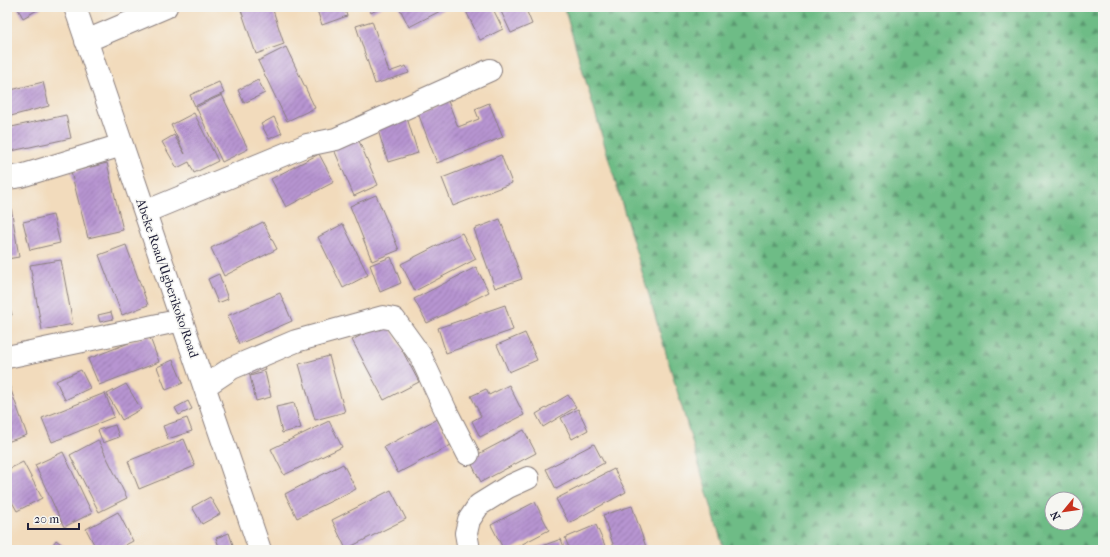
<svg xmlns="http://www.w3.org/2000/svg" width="1110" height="557" viewBox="0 0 1110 557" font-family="'IM FELL French Canon',serif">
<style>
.forest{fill:url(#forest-firs);stroke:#486f60;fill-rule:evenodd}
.building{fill:url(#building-hatch)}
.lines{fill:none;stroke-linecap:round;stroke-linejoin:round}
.minor-casing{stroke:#8a7e7c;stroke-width:24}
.minor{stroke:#fff;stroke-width:22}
.labels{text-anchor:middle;stroke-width:3;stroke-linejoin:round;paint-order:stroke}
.street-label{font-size:13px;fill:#22223b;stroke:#f6f6f2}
</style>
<defs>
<pattern id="forest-firs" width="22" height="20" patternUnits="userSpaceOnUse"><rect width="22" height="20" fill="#6ebc86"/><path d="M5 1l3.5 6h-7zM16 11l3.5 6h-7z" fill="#5a986f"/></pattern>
<pattern id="building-hatch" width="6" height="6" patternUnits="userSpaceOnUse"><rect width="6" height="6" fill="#b794d1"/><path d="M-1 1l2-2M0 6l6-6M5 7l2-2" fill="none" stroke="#9478ab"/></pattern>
</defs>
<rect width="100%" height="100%" fill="#f6f6f2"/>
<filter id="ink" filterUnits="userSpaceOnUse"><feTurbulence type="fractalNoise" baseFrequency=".025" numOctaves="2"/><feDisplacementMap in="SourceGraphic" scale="8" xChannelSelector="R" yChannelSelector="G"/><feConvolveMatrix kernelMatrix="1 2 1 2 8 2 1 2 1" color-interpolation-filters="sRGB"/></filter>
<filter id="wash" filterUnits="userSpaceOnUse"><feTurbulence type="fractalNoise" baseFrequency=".012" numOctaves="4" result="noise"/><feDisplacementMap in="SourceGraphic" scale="16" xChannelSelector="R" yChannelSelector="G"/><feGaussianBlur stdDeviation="0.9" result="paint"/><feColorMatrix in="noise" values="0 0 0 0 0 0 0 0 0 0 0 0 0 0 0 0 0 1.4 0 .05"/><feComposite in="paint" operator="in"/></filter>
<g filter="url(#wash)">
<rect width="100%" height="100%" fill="#f2dbbc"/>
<!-- forest -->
<path class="forest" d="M564 7H1103V550H724ZM1052 499H1076V523H1052Z"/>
<g id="blocks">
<!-- building -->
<path class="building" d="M17 7H41V8L23 18Z
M240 7H272L284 44 256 54Z
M316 7H344L347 16 322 25Z
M368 7H382L371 13Z
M399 7H448L409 27Z
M464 7H492L503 29 480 40Z
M499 7H525L532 24 511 33Z
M372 21 389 72 406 66 409 73 375 84 356 26Z
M286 47 315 108 287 121 258 61Z
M258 80 265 93 244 103 238 90Z
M43 82 49 106 7 117V91Z
M219 82 224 93 195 106 190 95Z
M222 95 248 149 222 162 196 107Z
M448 101 458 127 479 119 475 109 489 103 503 137 437 163 418 113Z
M194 113 218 161 194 173 189 162 177 168 162 142 174 135 185 154 171 125Z
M66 115 71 138 7 152V128Z
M274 117 282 133 269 139 261 124Z
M407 118 418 153 388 162 377 127Z
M356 134 378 185 354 196 332 145Z
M319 154 334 182 286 207 271 179Z
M501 155 512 183 453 206 442 178Z
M107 163 123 230 88 238 71 172Z
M7 195H9L19 257 7 259Z
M376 195 399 250 372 261 350 206Z
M53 215 60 243 30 250 23 222Z
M500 219 522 279 495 288 474 229Z
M263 222 277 249 224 276 211 248Z
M343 224 368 275 343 288 318 237Z
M462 233 476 259 415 291 401 264Z
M126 245 148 305 122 315 99 255Z
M391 257 401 283 380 292 370 265Z
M61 260 73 324 42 330 30 265Z
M476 267 489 292 427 323 414 299Z
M219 274 228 299 218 303 208 279Z
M280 293 292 321 239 344 227 316Z
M7 298 12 315 7 316Z
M505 305 513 330 446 353 438 328Z
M111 312 113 319 100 322 98 315Z
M387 322 419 382 384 400 352 340Z
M525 333 537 360 509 372 497 345Z
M149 335 159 362 99 385 88 359Z
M329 356 345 412 315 420 299 364Z
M173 360 183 383 166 390 157 367Z
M261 360 265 369 250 375 247 366Z
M81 370 90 388 65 400 56 381Z
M265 372 271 397 256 401 250 376Z
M7 379 27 435 7 442Z
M126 384 141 409 122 420 107 394Z
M509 385 524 415 480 437 472 421 481 416 471 396 486 389 489 395Z
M105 393 114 417 52 442 42 418Z
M568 395 576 407 543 427 536 414Z
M188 401 192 409 179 415 175 408Z
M294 403 301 428 282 433 276 407Z
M578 409 588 430 572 439 561 418Z
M187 418 192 431 168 439 163 426Z
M437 419 451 445 398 473 384 447Z
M329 421 342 447 284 475 271 449Z
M115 425 119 437 103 443 98 430Z
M524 430 536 453 481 482 469 459Z
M184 439 195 466 139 489 128 461Z
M98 440 127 498 99 512 70 455Z
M594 444 604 463 556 489 546 469Z
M63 452 92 513 64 527 35 465Z
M23 462 42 498 17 511 7 493V470Z
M343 464 356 489 297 518 285 494Z
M614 469 626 492 569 523 556 499Z
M391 490 406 519 346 549 332 520Z
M210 497 220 514 202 524 192 507Z
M535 502 549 530 511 550H504L491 525Z
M632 506 647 550H615L603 515Z
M118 512 133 541 116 550H97L86 529Z
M596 525 607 550H570L565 538Z
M229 533 234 548 230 550H220L216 538Z
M561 539 565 550H531Z
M56 540 69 550H49Z"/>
</g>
</g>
<g filter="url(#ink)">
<use href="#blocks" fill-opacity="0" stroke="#8a7e7c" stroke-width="1"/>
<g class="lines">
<defs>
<path id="minor" d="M75 7 260 550
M86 41 166 7
M7 178 21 176 122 145
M145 212 307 145 336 139 490 70
M7 357 182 320
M205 386 232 368 296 341 383 317 394 319 420 355 446 411 468 454
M469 550 466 533 469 520 479 505 508 487 528 478"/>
</defs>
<!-- minor casing -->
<use href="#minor" class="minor-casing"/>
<!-- minor -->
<use href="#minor" class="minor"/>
</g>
</g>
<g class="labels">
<!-- street labels -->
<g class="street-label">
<text transform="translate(168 278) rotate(71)" y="5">Abeke Road/Ugberikoko/Road</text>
</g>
</g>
<!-- margin -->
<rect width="1110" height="557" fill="none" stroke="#f6f6f2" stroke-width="24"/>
<!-- north arrow -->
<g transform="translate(1064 511) rotate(241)"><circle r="19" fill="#f6f6f2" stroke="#a1a1a9"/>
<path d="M0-3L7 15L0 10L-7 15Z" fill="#c8321e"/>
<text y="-6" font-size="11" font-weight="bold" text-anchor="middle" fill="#22223b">N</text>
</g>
<!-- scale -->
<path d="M28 523v6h51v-6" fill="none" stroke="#22223b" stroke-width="2"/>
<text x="34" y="523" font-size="12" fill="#22223b" stroke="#f6f6f2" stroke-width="3" paint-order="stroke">20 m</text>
</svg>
